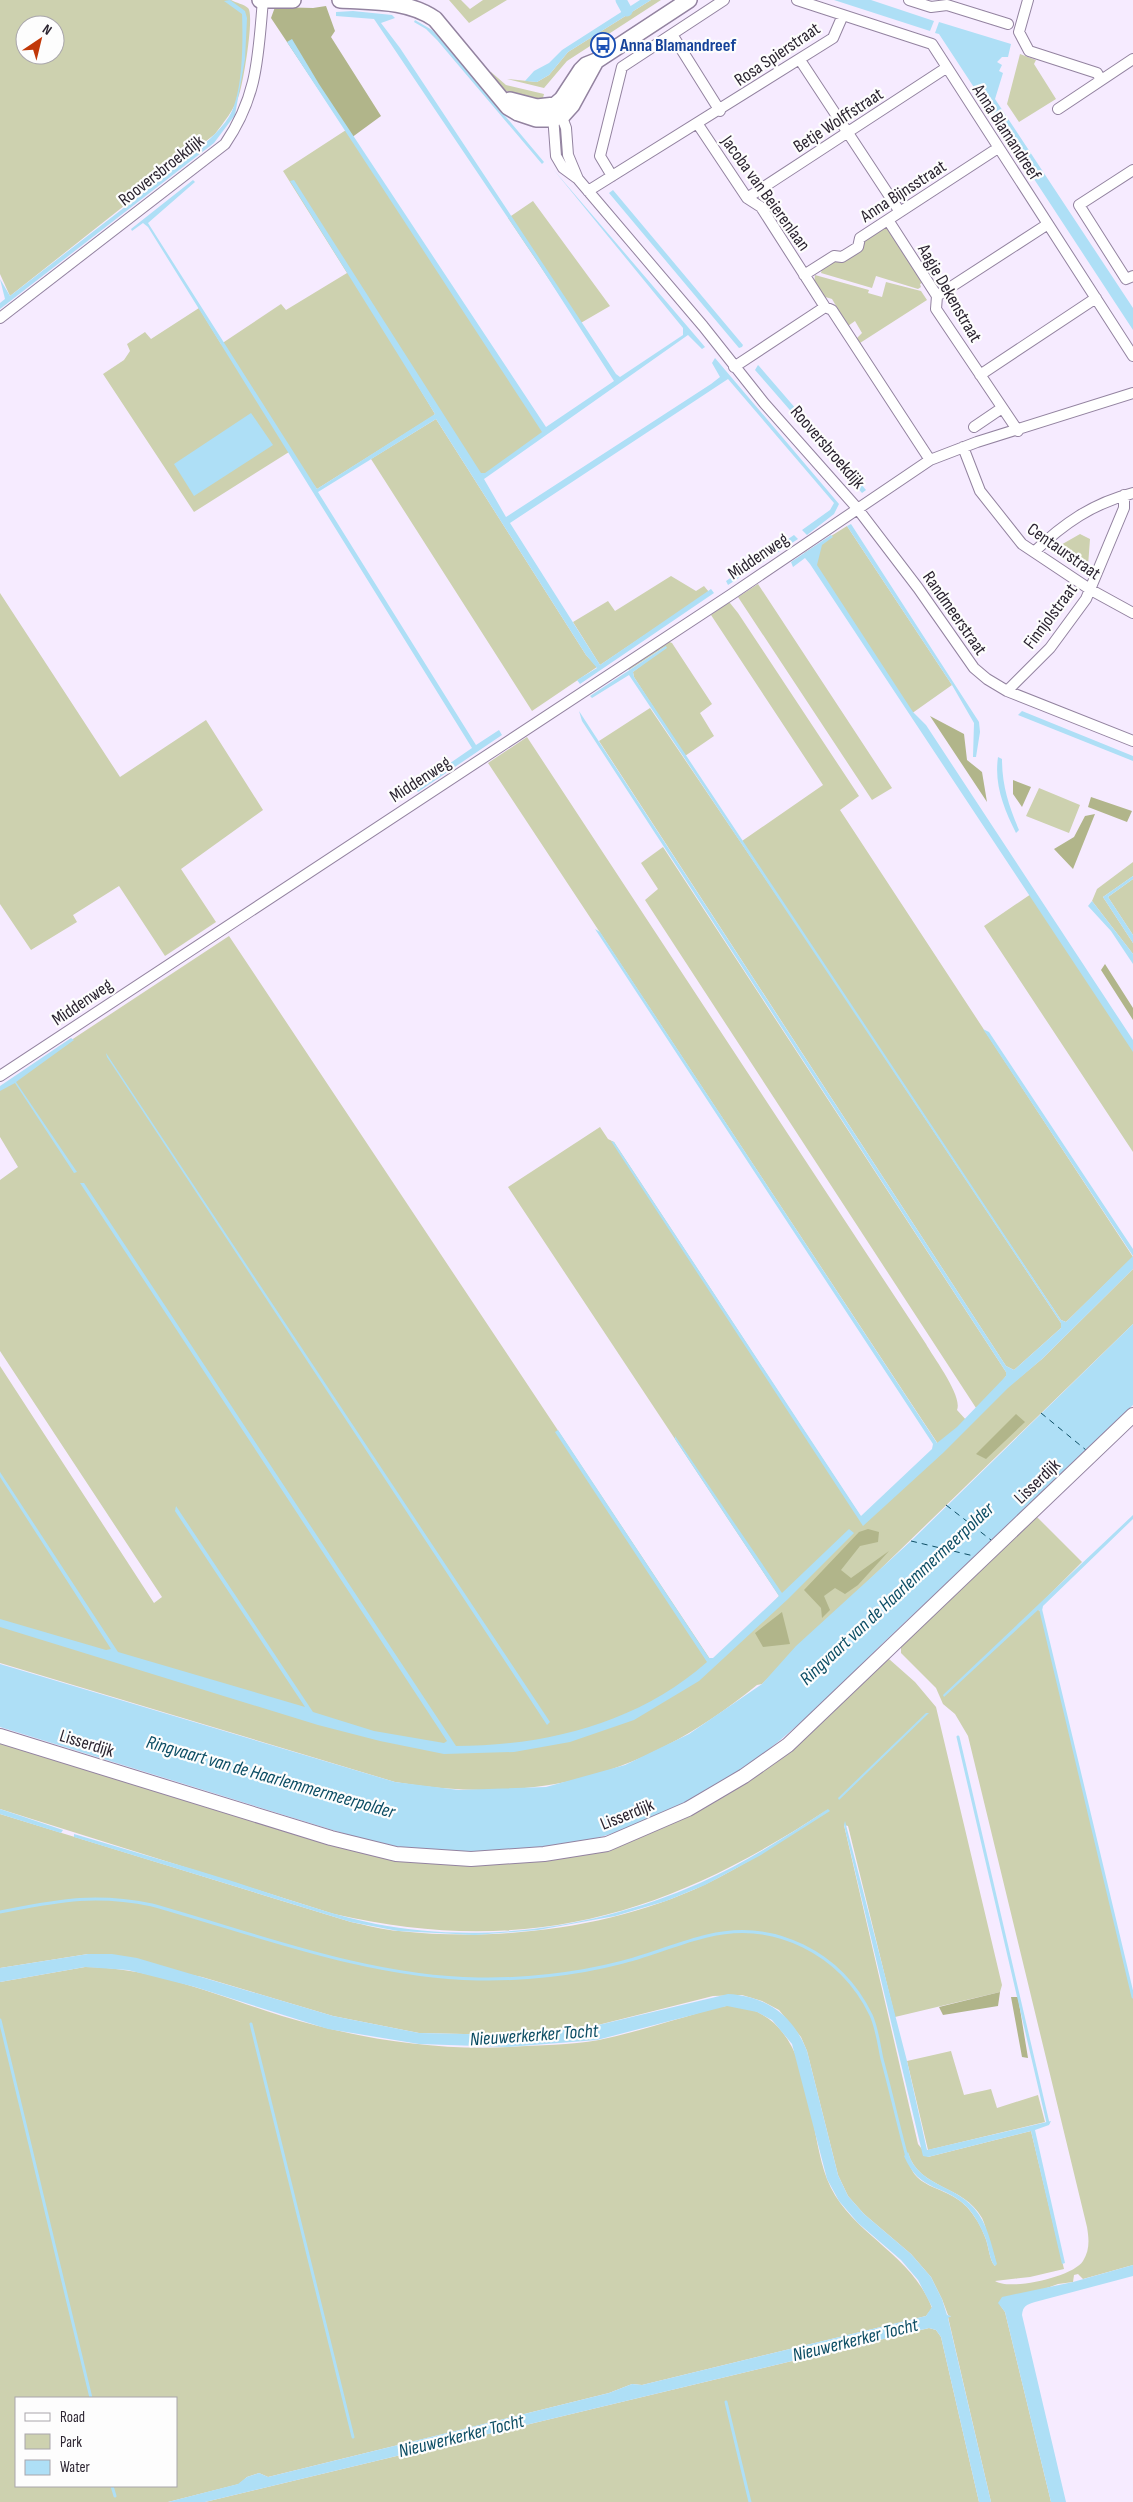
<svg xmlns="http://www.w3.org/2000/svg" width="1133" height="2502" viewBox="0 0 1133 2502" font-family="'Sofia Sans Condensed',sans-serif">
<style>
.green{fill:#cdd1af;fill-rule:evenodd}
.forest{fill:#b1b58a}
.water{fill:#aedff6}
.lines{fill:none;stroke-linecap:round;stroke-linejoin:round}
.stream{stroke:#aedff6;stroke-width:3}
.canal{stroke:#aedff6;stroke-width:11}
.ferry{stroke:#0c4d64;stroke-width:1;stroke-dasharray:6 5;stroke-linecap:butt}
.minor-casing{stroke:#9383a0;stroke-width:12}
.tertiary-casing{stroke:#9383a0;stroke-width:16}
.secondary-casing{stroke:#9383a0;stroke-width:18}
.minor{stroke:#fff;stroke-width:10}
.tertiary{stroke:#fff;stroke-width:14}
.secondary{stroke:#fff;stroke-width:15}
.labels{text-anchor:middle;stroke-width:4.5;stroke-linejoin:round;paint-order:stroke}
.transit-label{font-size:18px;font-weight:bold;fill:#164399;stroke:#fdfdfd;text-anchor:start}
.street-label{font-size:18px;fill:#2b2430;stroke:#fdfdfd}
.water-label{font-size:19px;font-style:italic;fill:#0c4d64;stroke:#fdfdfd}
</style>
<rect width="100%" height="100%" fill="#f6ebff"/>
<!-- green -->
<path class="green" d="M0 0H231C236 3 244 4 248 8 255 14 243 84 239 95 234 110 224 122 215 134L10 296 0 274ZM25 25H55V55H25Z
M449 0H461L470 9 483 0H507L469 23Z
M651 0H661L567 61 544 88 507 79 537 82 549 75 568 52Z
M1020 54 1036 60 1034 64 1056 99 1019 122 1007 104Z
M491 72 506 85 544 94 542 102C515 98 507 95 489 73Z
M346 130 545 432 481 477 400 356 435 414 433 416 317 489 289 452 194 512 103 374 124 360 130 351 127 344 145 332 151 339 199 308 221 344 281 304 286 310 347 273 283 171Z
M533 201 610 306 579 324 508 218Z
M889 225 926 281 920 284 921 287 918 289 876 276 872 288 821 273 822 269Z
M815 275 869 290 868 293 882 297 886 282 921 291 927 300 860 343 857 338 862 333 855 321 848 326 832 299 822 296 814 283Z
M436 419 586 655 597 667 532 711 371 459Z
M847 526 952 685 911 714 804 553Z
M1080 534 1090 539 1088 566 1081 569 1059 556 1057 551 1059 546Z
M671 576 696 591 704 586 709 592 600 665 573 622 608 601 615 611Z
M758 584 892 788 872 800 738 597Z
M0 593 120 777 206 720 263 810 181 869 216 922 165 956 119 886 73 915 77 922 31 950 0 904Z
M727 603H730L738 613 859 796 840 810 1133 1257 1066 1322 1061 1320 871 1037 1061 1323V1328L1014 1370 1006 1366 599 741 650 708 819 958 742 841 823 785 711 615Z
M667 641 672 643 712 704 700 713 714 736 685 756 634 677 633 672 666 646 629 670 626 666Z
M527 737 926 1344C933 1357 963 1396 957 1410L967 1421 1042 1359 1133 1269V1324L762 1684 757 1685C645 1776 538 1806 395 1782L0 1663V1366L154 1603 162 1597 0 1351V1180L18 1167 0 1137V1087L229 936 712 1662 750 1628 779 1596 508 1187 600 1127 608 1139 614 1142 863 1520 940 1447 490 766 488 763Z
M1039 788 1080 805 1069 833 1026 816Z
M663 847 1006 1372V1376L978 1411 645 900 658 889 641 863Z
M1133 862V876L1103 897 1133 943V954L1092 901 1097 889Z
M1133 879V935L1108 897Z
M1031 894 1133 1049V1152L984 926Z
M1036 1516 1082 1562 1038 1606V1610L1041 1611 1133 1997V2265L1083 2279 1078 2274 1074 2275 1073 2282 1058 2284 1000 2305 1005 2312 1051 2502H991L948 2317H951L948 2315 942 2299 931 2277 911 2254 864 2214 848 2196 838 2175 807 2051 801 2037 779 2010 762 2001 742 1995 713 1996 590 2027 509 2035 419 2033 333 2016 202 1977 88 1954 0 1968V1814L351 1922C366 1925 383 1930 399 1931 498 1942 615 1928 706 1884 749 1863 788 1837 828 1809 668 1916 525 1958 334 1914L0 1809V1739L362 1848 569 1855 716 1800 889 1659 915 1682 936 1707 1002 1985 1000 1992 895 2017 848 1826 844 1825 918 2144 928 2157 1031 2131 1064 2269 1030 2277 995 2281C1010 2291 1073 2277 1083 2261 1090 2250 1089 2239 1087 2227L968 1736 955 1714 943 1704 936 1688 901 1653V1646ZM908 2153C920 2190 963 2184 982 2218 985 2224 987 2233 989 2240 991 2248 997 2259 995 2266 989 2260 989 2246 985 2237 981 2226 975 2216 967 2207 946 2184 909 2191 908 2153Z
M85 1967C153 1967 218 1996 282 2016 355 2038 434 2051 510 2047 539 2045 570 2045 599 2040 628 2034 656 2025 685 2017 698 2013 712 2008 726 2006 737 2005 751 2008 761 2014 813 2042 808 2129 827 2179 848 2233 911 2252 932 2308L926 2316 642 2385 632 2384 609 2393 268 2477 259 2473 247 2477 239 2484 168 2502H0V1982ZM16 2398H176V2486H16Z
M951 2051 964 2095 991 2089 997 2108 1038 2095 1045 2122 928 2150 907 2061Z
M929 2328 936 2330 941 2337 979 2502H205Z"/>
<!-- forest -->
<path class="forest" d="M326 6 335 31 331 37 381 116 351 138 271 18 275 7 313 8Z
M930 716 964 734 967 760 982 772 987 802Z
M1013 780 1031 787 1022 807 1013 794Z
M1091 797 1132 811 1127 822 1088 807Z
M1095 814 1073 869 1054 849 1074 837 1085 816Z
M1105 964 1133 1008V1020L1101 970Z
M1016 1414 1025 1422 986 1459 976 1454Z
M868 1529 879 1532 878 1542 860 1546 841 1570 851 1578 889 1551 858 1585 845 1594 835 1588 824 1596 830 1610 822 1618 821 1608 804 1590 859 1532Z
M782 1612 790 1644 763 1647 755 1633Z
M1000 1992 998 2006 943 2015 939 2007Z
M1011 1997H1018L1028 2058 1022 2057Z"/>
<!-- water -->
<path class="water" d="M230 0 245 11 247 18 245 59 235 115 214 143 0 309V303L5 299 0 279 10 296 196 152C208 140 225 127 232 111 243 86 243 41 242 14L224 1Z
M640 0H651L568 52 549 75 537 82 525 81 534 71 549 63 562 50Z
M834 0H871L934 21 930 31Z
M353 11 392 15 395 18 381 23 400 48 616 374 620 377 683 335V328L553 169 705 347 702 349 688 335 484 479 506 517 711 384 720 377 712 363 715 358 839 504 834 514 807 535 802 530 830 510 834 503 728 379 510 523 600 665 711 589 714 593 580 684 577 680 597 668 586 655 436 419 318 492 476 745 499 730 502 735 418 792 414 788 472 748 148 227 143 223 132 231 131 229 193 180 195 182 148 223 317 489 435 414 290 181 294 180 481 473H485L542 432 287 42 292 39 319 84 546 427 614 381 537 261 374 19 336 16V12Z
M415 20 432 30 442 41 544 162 542 164 437 40 426 29 414 22Z
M939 22 1011 44 1008 57H1002L997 62 1002 65 999 71 1003 73 995 99 1133 308V330L939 34 935 33Z
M613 190 743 345 742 347 739 348 609 193Z
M758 365 759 366 866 490 862 493 755 370Z
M251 413 273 445 194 496 174 464Z
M851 524 979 722 980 732 976 757H973L974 723 952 685 847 526Z
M794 535 798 539 728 585 726 581Z
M831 535 833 537 822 545 817 565 913 712 926 725 1133 1040V1052L810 564 805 558 793 567 791 562Z
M666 646 667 648 633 672 634 677 1061 1320 1066 1322 1133 1256 983 1029 989 1032 1133 1249V1269L1042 1359 1008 1388 943 1453 863 1526 611 1141 614 1142 861 1516 932 1449 933 1444 595 929 600 932 937 1443 957 1427 1006 1376V1372L582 721 579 711 1006 1366 1014 1370 1061 1328V1323L629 675 592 698 590 696Z
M1022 711 1133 756V761L1018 715Z
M998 757 1002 759C1002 786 1009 806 1019 830L1016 833C1004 809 994 785 998 757Z
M1133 876V879L1108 897 1133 935V943L1103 897Z
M1092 901 1133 954V964L1111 931 1088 906Z
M71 1038 74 1040 16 1082 77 1172 74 1173 15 1083 0 1091V1086Z
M106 1053 550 1722 547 1725 107 1057Z
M80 1183H84L456 1746C546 1746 638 1723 707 1662L555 1432 558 1430 709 1658H713L779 1596 675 1439V1436L782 1593 849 1529 854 1533 788 1599 699 1681 634 1720 570 1742 514 1752 444 1754 380 1741 318 1725 0 1627V1619L106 1650 111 1649 0 1477V1472L118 1652 305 1707 175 1511 176 1506 313 1712 374 1731 444 1743 447 1741Z
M1133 1324V1405C1057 1479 980 1552 903 1624 853 1671 806 1723 751 1763 636 1847 503 1872 365 1840L0 1727V1664L395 1782 459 1790 546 1787 625 1765 689 1734 762 1684 796 1646 911 1541Z
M1133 1515V1519L1043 1606 1042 1611 1038 1610 944 1697 943 1695Z
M926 1713H929L839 1800 838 1798Z
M0 1809 63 1830 61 1833 0 1814Z
M828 1809 830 1811 761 1855 705 1885 666 1901 615 1916 538 1930 475 1935 398 1931 351 1922 74 1837V1834C127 1850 181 1865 235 1882 281 1897 328 1914 376 1924 483 1945 601 1927 700 1883 745 1863 787 1836 828 1809Z
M845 1821 907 2061 927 2150 1051 2121 1049 2125 1035 2130 1065 2263 1062 2264 1031 2131 928 2157 923 2156 844 1825Z
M88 1954H112L137 1958 333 2016 419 2033 509 2035 590 2027 728 1994C766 1996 793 2015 807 2051L838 2175 848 2196 864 2214 911 2254 931 2277 942 2299 947 2315 951 2316 948 2318 991 2502H979L941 2337 936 2330 929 2328 205 2502H168L238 2484 247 2477 259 2473 268 2477 609 2393 632 2384 642 2385 926 2316 932 2307 918 2280 901 2260 858 2223 839 2201 827 2179 792 2044 772 2020 757 2012 727 2006 597 2040 507 2047 419 2044 328 2029 195 1987 128 1970 85 1967 0 1982V1968Z
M908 2152C917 2185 953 2184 974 2208 988 2224 991 2244 997 2264L995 2266C989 2260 989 2246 985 2237 981 2227 975 2216 968 2208 945 2183 920 2194 904 2156Z
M1133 2265V2276L1035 2302C1026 2305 1023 2306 1022 2315L1066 2502H1051L1005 2312 998 2303 1002 2297 1073 2282Z"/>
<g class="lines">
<!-- stream -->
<path class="stream" d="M1041 1611 1133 1997
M958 1737 1048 2123
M0 1912C58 1901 93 1893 152 1905 259 1935 366 1977 478 1979 522 1980 577 1974 619 1963 649 1956 677 1943 707 1936 774 1919 841 1953 871 2015 877 2028 879 2045 882 2059 891 2092 898 2124 907 2157
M0 2020 91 2398
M251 2024 353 2437
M726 2402 750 2502
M112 2486 115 2496"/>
<!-- canal -->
<path class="canal" d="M621 0 627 11"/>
<!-- ferry -->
<path class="ferry" d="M1041 1413 1086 1450
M946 1505 991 1540
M911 1541 974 1556"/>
<defs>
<path id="minor" d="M797 0 932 44 1133 356
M909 0 931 7 947 5 1008 24
M1028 0 1019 32 1029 51 1097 73 1101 80
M673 36 720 111
M800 60 900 212
M1058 109 1133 59
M560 112 566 128 568 155 578 179 703 326 764 403 857 508 918 588 974 668 987 679 1007 691 1133 741
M553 115 556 156 563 168 578 179
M697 123 747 198 761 207 825 307 832 310 930 460
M1133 170 1079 205 1126 279 1133 276
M612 176 600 156 622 67 724 0
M588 191 833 38 843 15
M747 198 946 68
M888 220 937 296 936 309 1018 431
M804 275 834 256 842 257 858 247 860 238 998 148
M937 296 1048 224
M0 318 225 144C258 96 258 56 263 0
M734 367 825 307
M980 375 1096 298
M974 427 1002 408
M963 447 980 491 1022 544 1091 590 1133 613
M1034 552C1063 524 1093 503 1133 493
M1007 691 1050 648 1086 599 1124 508V495
M0 1076 732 594 930 460 977 442 1133 393"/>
<path id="tertiary" d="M0 1736 331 1838 396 1854 471 1859 544 1854 607 1844 688 1809 744 1776 788 1745 1133 1415"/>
<path id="secondary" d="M260 0H293
M340 0C372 2 408 0 435 19L508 107 518 113 536 119H553L563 115 572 105 596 61
M510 100 537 107 555 105 562 99 581 70 586 65 596 61 689 0"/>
</defs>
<!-- minor casing -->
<use href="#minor" class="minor-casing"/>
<!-- tertiary casing -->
<use href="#tertiary" class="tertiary-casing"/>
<!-- secondary casing -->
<use href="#secondary" class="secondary-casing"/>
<!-- minor -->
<use href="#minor" class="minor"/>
<!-- tertiary -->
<use href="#tertiary" class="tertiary"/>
<!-- secondary -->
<use href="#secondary" class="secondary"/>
</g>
<!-- icons -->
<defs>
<symbol id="bus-ring" viewBox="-11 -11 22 22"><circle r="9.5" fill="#fdfdfd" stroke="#1a4fb4" stroke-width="1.5"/><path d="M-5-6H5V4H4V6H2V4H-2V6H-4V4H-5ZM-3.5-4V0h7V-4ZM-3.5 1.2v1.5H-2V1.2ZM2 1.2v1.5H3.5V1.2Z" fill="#1a4fb4"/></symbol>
</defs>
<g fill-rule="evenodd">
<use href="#bus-ring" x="589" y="31" width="28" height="28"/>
</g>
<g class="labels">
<!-- transit labels -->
<g class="transit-label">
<text x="620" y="51">Anna Blamandreef</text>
</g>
<!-- street labels -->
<g class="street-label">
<text transform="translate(777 54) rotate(-34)" y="6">Rosa Spierstraat</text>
<text transform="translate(838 120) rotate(-33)" y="6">Betje Wolffstraat</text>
<text transform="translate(1007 132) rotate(57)" y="6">Anna Blamandreef</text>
<text transform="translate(161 170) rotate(-38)" y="6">Rooversbroekdijk</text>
<text transform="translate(903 191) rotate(-33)" y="6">Anna Bijnsstraat</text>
<text transform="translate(766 193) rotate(54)" y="6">Jacoba van Beierenlaan</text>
<text transform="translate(950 293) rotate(60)" y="6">Aagje Dekenstraat</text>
<text transform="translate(828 447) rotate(49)" y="6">Rooversbroekdijk</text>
<text transform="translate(1064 551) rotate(35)" y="6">Centaurstraat</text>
<text transform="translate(758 556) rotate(-34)" y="6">Middenweg</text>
<text transform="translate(955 613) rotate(55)" y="6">Randmeerstraat</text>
<text transform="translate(1050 616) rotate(-53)" y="6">Finnjolstraat</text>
<text transform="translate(420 779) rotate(-33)" y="6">Middenweg</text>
<text transform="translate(82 1002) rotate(-34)" y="6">Middenweg</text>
<text transform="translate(1037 1481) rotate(-44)" y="6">Lisserdijk</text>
<text transform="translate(87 1743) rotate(17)" y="6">Lisserdijk</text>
<text transform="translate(627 1814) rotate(-22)" y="6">Lisserdijk</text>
</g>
<!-- water labels -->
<g class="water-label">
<text transform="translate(896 1593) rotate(-43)" y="7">Ringvaart van de Haarlemmermeerpolder</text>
<text transform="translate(271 1776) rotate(16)" y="7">Ringvaart van de Haarlemmermeerpolder</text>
<text transform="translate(534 2034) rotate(-4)" y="7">Nieuwerkerker Tocht</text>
<text transform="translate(855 2339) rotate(-14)" y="7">Nieuwerkerker Tocht</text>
<text transform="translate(461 2435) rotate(-14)" y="7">Nieuwerkerker Tocht</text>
</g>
</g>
<!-- legend -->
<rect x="15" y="2397" width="162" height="90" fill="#fdfdfd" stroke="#a9a6ab"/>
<rect x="25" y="2413" width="25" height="8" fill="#ffffff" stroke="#a9a6ab"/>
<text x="60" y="2422" font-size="15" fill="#2b2430">Road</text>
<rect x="25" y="2434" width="25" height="15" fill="#cdd1af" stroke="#a9a6ab"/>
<text x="60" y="2447" font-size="15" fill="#2b2430">Park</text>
<rect x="25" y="2460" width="25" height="15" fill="#aedff6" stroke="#a9a6ab"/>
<text x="60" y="2472" font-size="15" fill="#2b2430">Water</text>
<!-- north arrow -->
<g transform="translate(40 40) rotate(35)"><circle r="24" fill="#fdfdfd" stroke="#a9a6ab"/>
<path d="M0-4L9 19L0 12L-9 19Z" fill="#c13808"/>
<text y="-8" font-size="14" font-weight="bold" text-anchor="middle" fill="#2b2430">N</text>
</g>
</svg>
